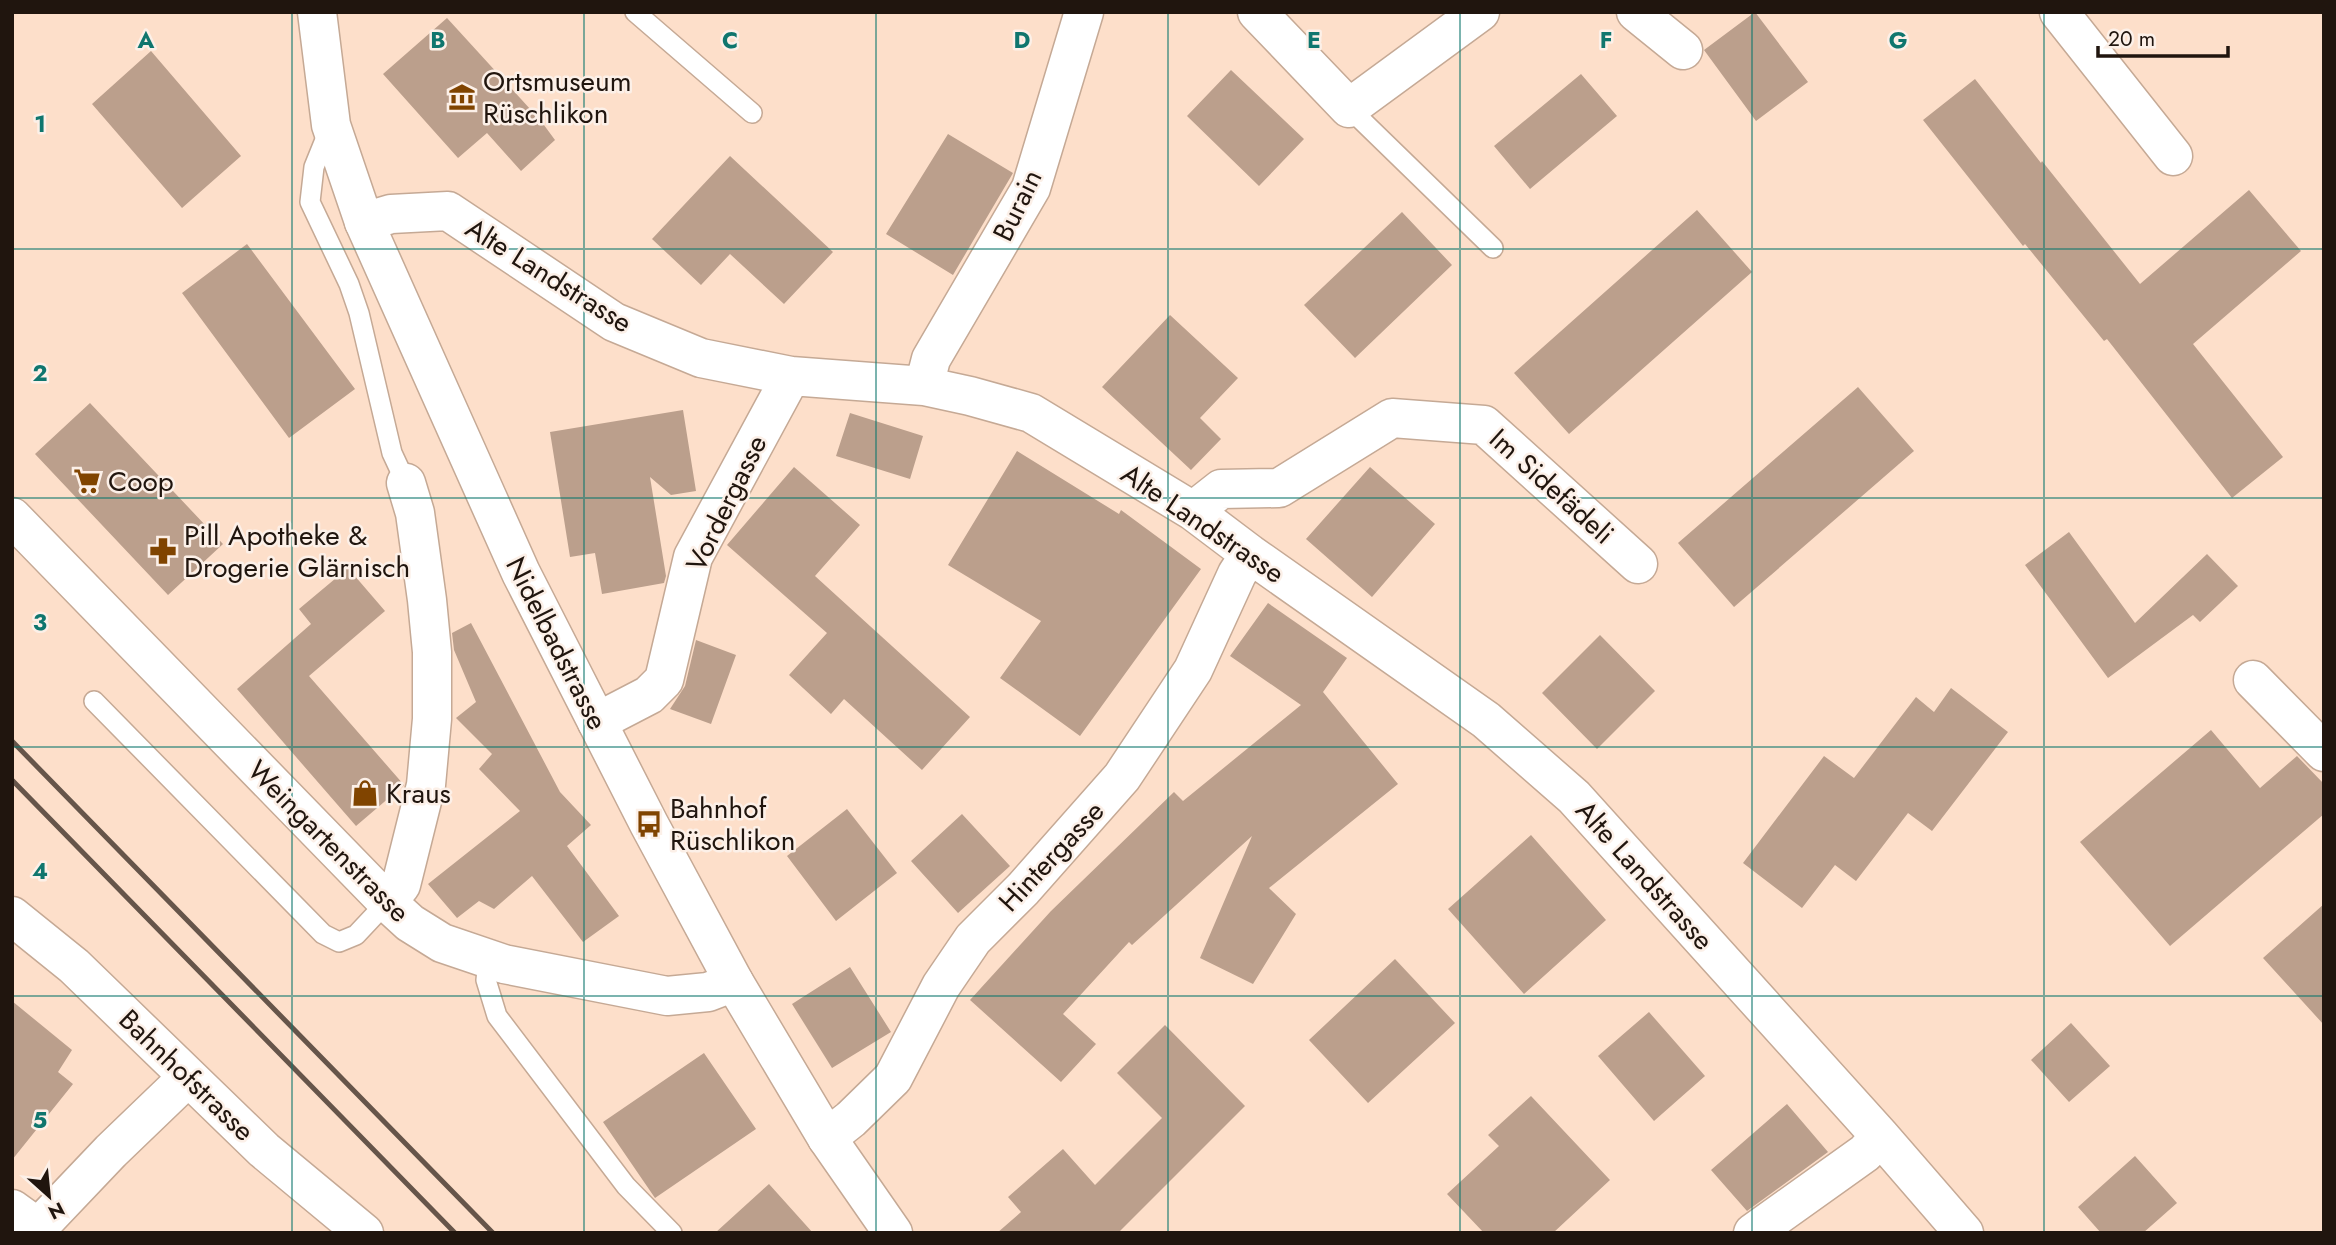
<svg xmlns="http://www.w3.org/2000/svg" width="2336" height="1245" viewBox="0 0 2336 1245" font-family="Jost,sans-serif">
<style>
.building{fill:#bb9f8c}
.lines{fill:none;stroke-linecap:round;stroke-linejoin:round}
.service-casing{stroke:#c5a995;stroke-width:22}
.minor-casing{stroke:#c5a995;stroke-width:41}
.tertiary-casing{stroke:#c5a995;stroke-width:41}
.secondary-casing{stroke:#c5a995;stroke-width:41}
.service{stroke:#fff;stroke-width:19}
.minor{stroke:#fff;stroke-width:38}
.tertiary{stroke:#fff;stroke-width:38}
.secondary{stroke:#fff;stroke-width:38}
.rail{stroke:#66554a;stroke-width:5}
.grid{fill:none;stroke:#0f766e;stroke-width:2;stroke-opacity:0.55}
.labels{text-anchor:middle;stroke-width:5;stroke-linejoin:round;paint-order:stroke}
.poi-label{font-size:28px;fill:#20150e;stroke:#fcf0e8;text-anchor:start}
.street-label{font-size:28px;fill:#20150e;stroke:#fcf0e8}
.grid-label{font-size:23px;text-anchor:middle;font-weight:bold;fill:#0f766e;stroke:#fcf0e8;stroke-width:5;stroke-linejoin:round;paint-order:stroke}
</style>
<rect width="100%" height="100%" fill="#fddfca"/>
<!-- building -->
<path class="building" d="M1755 12 1808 82 1756 121 1704 50Z
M447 18 541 121 555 140 521 171 487 133 458 158 383 74Z
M151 51 241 156 182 208 92 104Z
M1231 70 1304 139 1259 186 1187 116Z
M1581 74 1617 116 1530 189 1494 146Z
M1975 79 2041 163 2042 161 2140 284 2249 190 2301 251 2193 344 2283 457 2232 498 2107 339 2104 341 2025 244 2023 246 1923 120Z
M948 134 1013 173 953 275 886 234Z
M730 156 833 252 784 304 730 254 701 285 652 239Z
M1697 210 1752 272 1569 434 1514 373Z
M1402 212 1452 265 1355 358 1304 305Z
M247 244 355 389 289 438 182 293Z
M1170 315 1238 378 1200 418 1221 439 1191 470 1102 387Z
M1858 387 1914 451 1734 607 1678 543Z
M90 403 223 544 168 595 35 454Z
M683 410 696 491 671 495 650 477 666 576 664 583 602 594 595 553 570 557 550 432Z
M850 413 923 436 910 479 836 456Z
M1017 451 1119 514 1121 510 1201 569 1080 736 1000 678 1041 621 948 565Z
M794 467 860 525 815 576 970 717 922 770 844 699 831 714 789 675 827 633 727 545Z
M1370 467 1435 524 1372 597 1306 539Z
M2069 532 2135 623 2207 554 2238 586 2200 622 2193 615 2108 678 2025 565Z
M348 568 385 611 309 676 404 785 356 826 237 689 311 624 299 609Z
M1268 603 1347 658 1323 692 1398 784 1269 888 1296 914 1253 984 1200 958 1252 836 1132 945 1129 942 1063 1014 1096 1044 1061 1082 970 1000 1051 911 1174 792 1183 801 1301 705 1230 656Z
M471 623 560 792 591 825 567 846 619 916 583 942 532 876 494 909 479 901 457 918 428 884 520 811 479 769 492 754 456 718 476 702 454 650 452 633Z
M1600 635 1655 691 1597 749 1542 693Z
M696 640 736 655 711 724 670 709 685 686Z
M1951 688 2008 732 1932 831 1908 813 1856 881 1835 865 1802 908 1743 863 1824 756 1854 778 1916 697 1934 712Z
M2211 730 2260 788 2297 756 2324 784V814L2170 946 2080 842Z
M847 809 897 873 836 921 787 856Z
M962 814 1010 866 958 913 911 861Z
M1531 835 1606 920 1524 994 1448 909Z
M2324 904V1025L2263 958Z
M1395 959 1455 1023 1368 1103 1309 1040Z
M850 967 891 1032 832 1068 792 1004Z
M12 1001 72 1050 58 1072 73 1084 12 1160Z
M1649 1012 1705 1076 1654 1121 1598 1056Z
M2071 1023 2110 1066 2069 1102 2031 1060Z
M1165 1025 1245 1106 1118 1233H997L1021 1212 1008 1197 1063 1149 1095 1185 1162 1118 1117 1073Z
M704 1053 756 1129 655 1198 603 1122Z
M1531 1096 1610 1180 1553 1233H1484L1447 1194 1499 1146 1488 1135Z
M1787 1104 1828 1152 1747 1211 1711 1170Z
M2135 1156 2177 1203 2143 1233H2101L2078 1207Z
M769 1184 813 1233H715Z"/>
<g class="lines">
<defs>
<path id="service" d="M635 12 752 113
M1349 108 1493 248
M329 130 314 167 310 202 349 284 359 313 392 453 406 483
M94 701 323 934 339 942 356 935 387 902
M488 960 486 980 497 1016 626 1186 672 1233"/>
<path id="minor" d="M1257 12 1349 108 1480 12
M1636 12 1683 50
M2059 12 2173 156
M364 222 391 214 448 211 614 322 701 358 791 376 924 386 970 396 1031 413 1193 511 1250 554 1486 720 1574 797 1880 1136 1964 1233
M924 386 931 359 1031 188 1084 12
M1193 511 1221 489 1279 488 1392 418 1484 425 1638 564
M12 517 387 902 410 923 442 943 504 964 667 996 708 992 734 982
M2253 680 2324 752
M597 722 649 695 664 680 693 557 791 376
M387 902 401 885 426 785 432 719V652L427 600 415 513 406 483
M827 1138 851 1119 893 1078 941 986 973 939 1023 889 1122 777 1193 670 1237 574 1250 554
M12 1209 37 1227
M1753 1233 1865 1153 1880 1136"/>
<path id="tertiary" d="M12 916 74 966 264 1150 364 1233
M33 1233 111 1151 188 1077"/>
<path id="secondary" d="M317 12 331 125 364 222 521 573 649 824 734 982 827 1138 893 1233"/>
</defs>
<!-- service casing -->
<use href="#service" class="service-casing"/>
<!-- minor casing -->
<use href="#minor" class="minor-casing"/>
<!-- tertiary casing -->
<use href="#tertiary" class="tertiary-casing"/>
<!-- secondary casing -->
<use href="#secondary" class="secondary-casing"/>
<!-- service -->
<use href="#service" class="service"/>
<!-- minor -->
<use href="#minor" class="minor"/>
<!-- tertiary -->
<use href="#tertiary" class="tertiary"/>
<!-- secondary -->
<use href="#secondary" class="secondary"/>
<!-- rail -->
<path class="rail" d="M12 741 493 1233
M12 780 455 1233"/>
</g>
<!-- grid -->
<path class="grid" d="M292 12V1233M584 12V1233M876 12V1233M1168 12V1233M1460 12V1233M1752 12V1233M2044 12V1233M12 249H2324M12 498H2324M12 747H2324M12 996H2324"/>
<!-- icons -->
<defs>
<symbol id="museum-bare" viewBox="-9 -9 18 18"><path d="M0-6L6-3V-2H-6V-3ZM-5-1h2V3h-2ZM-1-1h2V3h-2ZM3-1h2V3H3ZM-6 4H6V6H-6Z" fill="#804400" stroke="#fcf0e8" stroke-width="2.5" paint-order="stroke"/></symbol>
<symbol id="supermarket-bare" viewBox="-9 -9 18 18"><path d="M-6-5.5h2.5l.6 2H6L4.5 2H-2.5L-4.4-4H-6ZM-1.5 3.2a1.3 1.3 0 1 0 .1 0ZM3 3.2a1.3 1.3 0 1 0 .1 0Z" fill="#804400" stroke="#fcf0e8" stroke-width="2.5" paint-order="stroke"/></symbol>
<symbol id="pharmacy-bare" viewBox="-9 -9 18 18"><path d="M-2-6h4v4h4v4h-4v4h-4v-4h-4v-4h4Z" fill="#804400" stroke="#fcf0e8" stroke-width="2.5" paint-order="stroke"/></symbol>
<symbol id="shop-bare" viewBox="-9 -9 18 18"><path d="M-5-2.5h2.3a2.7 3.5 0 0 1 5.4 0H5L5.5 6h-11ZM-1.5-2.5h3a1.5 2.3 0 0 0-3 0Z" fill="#804400" stroke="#fcf0e8" stroke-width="2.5" paint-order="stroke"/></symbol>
<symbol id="bus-bare" viewBox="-9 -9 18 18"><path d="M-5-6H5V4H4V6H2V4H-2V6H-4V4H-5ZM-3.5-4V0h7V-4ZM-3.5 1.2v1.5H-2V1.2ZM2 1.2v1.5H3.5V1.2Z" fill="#804400" stroke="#fcf0e8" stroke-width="2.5" paint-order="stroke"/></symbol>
</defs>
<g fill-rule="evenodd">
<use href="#museum-bare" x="443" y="78" width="38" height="38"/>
<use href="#supermarket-bare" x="68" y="462" width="38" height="38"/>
<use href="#pharmacy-bare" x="144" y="532" width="38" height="38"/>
<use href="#shop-bare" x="346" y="774" width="38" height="38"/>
<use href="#bus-bare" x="630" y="805" width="38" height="38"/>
</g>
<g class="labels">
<!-- poi labels -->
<g class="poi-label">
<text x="483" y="91">Ortsmuseum<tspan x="483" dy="32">Rüschlikon</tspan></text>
<text x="108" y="491">Coop</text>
<text x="184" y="545">Pill Apotheke &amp;<tspan x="184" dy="32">Drogerie Glärnisch</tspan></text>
<text x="386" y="803">Kraus</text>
<text x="670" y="818">Bahnhof<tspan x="670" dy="32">Rüschlikon</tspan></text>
</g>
<!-- street labels -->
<g class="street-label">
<text transform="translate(1017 205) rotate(-64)" y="10">Burain</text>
<text transform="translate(549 275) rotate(32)" y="10">Alte Landstrasse</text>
<text transform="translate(1552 486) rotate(42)" y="10">Im Sidefädeli</text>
<text transform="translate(726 503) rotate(-64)" y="10">Vordergasse</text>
<text transform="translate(1203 523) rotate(34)" y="10">Alte Landstrasse</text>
<text transform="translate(557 643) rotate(63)" y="10">Nidelbadstrasse</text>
<text transform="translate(329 841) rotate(45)" y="10">Weingartenstrasse</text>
<text transform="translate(1051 856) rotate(-47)" y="10">Hintergasse</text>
<text transform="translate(1645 875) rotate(48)" y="10">Alte Landstrasse</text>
<text transform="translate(187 1075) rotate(44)" y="10">Bahnhofstrasse</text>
</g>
</g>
<g class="grid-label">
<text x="146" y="48">A</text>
<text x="438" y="48">B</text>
<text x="730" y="48">C</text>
<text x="1022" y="48">D</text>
<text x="1314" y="48">E</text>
<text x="1606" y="48">F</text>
<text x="1898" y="48">G</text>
<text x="40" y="132">1</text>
<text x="40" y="381">2</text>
<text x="40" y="630">3</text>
<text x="40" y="879">4</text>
<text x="40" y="1128">5</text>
</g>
<!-- border -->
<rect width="2336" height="1245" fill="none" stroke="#20150e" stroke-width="28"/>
<!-- north arrow -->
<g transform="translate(49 1196) rotate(153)" stroke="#fcf0e8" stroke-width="5" paint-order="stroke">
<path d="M0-5L12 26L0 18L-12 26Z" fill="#20150e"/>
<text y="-10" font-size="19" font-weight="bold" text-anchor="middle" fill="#20150e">N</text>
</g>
<!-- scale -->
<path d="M2098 46v10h130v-10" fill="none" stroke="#20150e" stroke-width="3.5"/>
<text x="2108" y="46" font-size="21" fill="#20150e" stroke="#fcf0e8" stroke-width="5" paint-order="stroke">20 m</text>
</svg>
